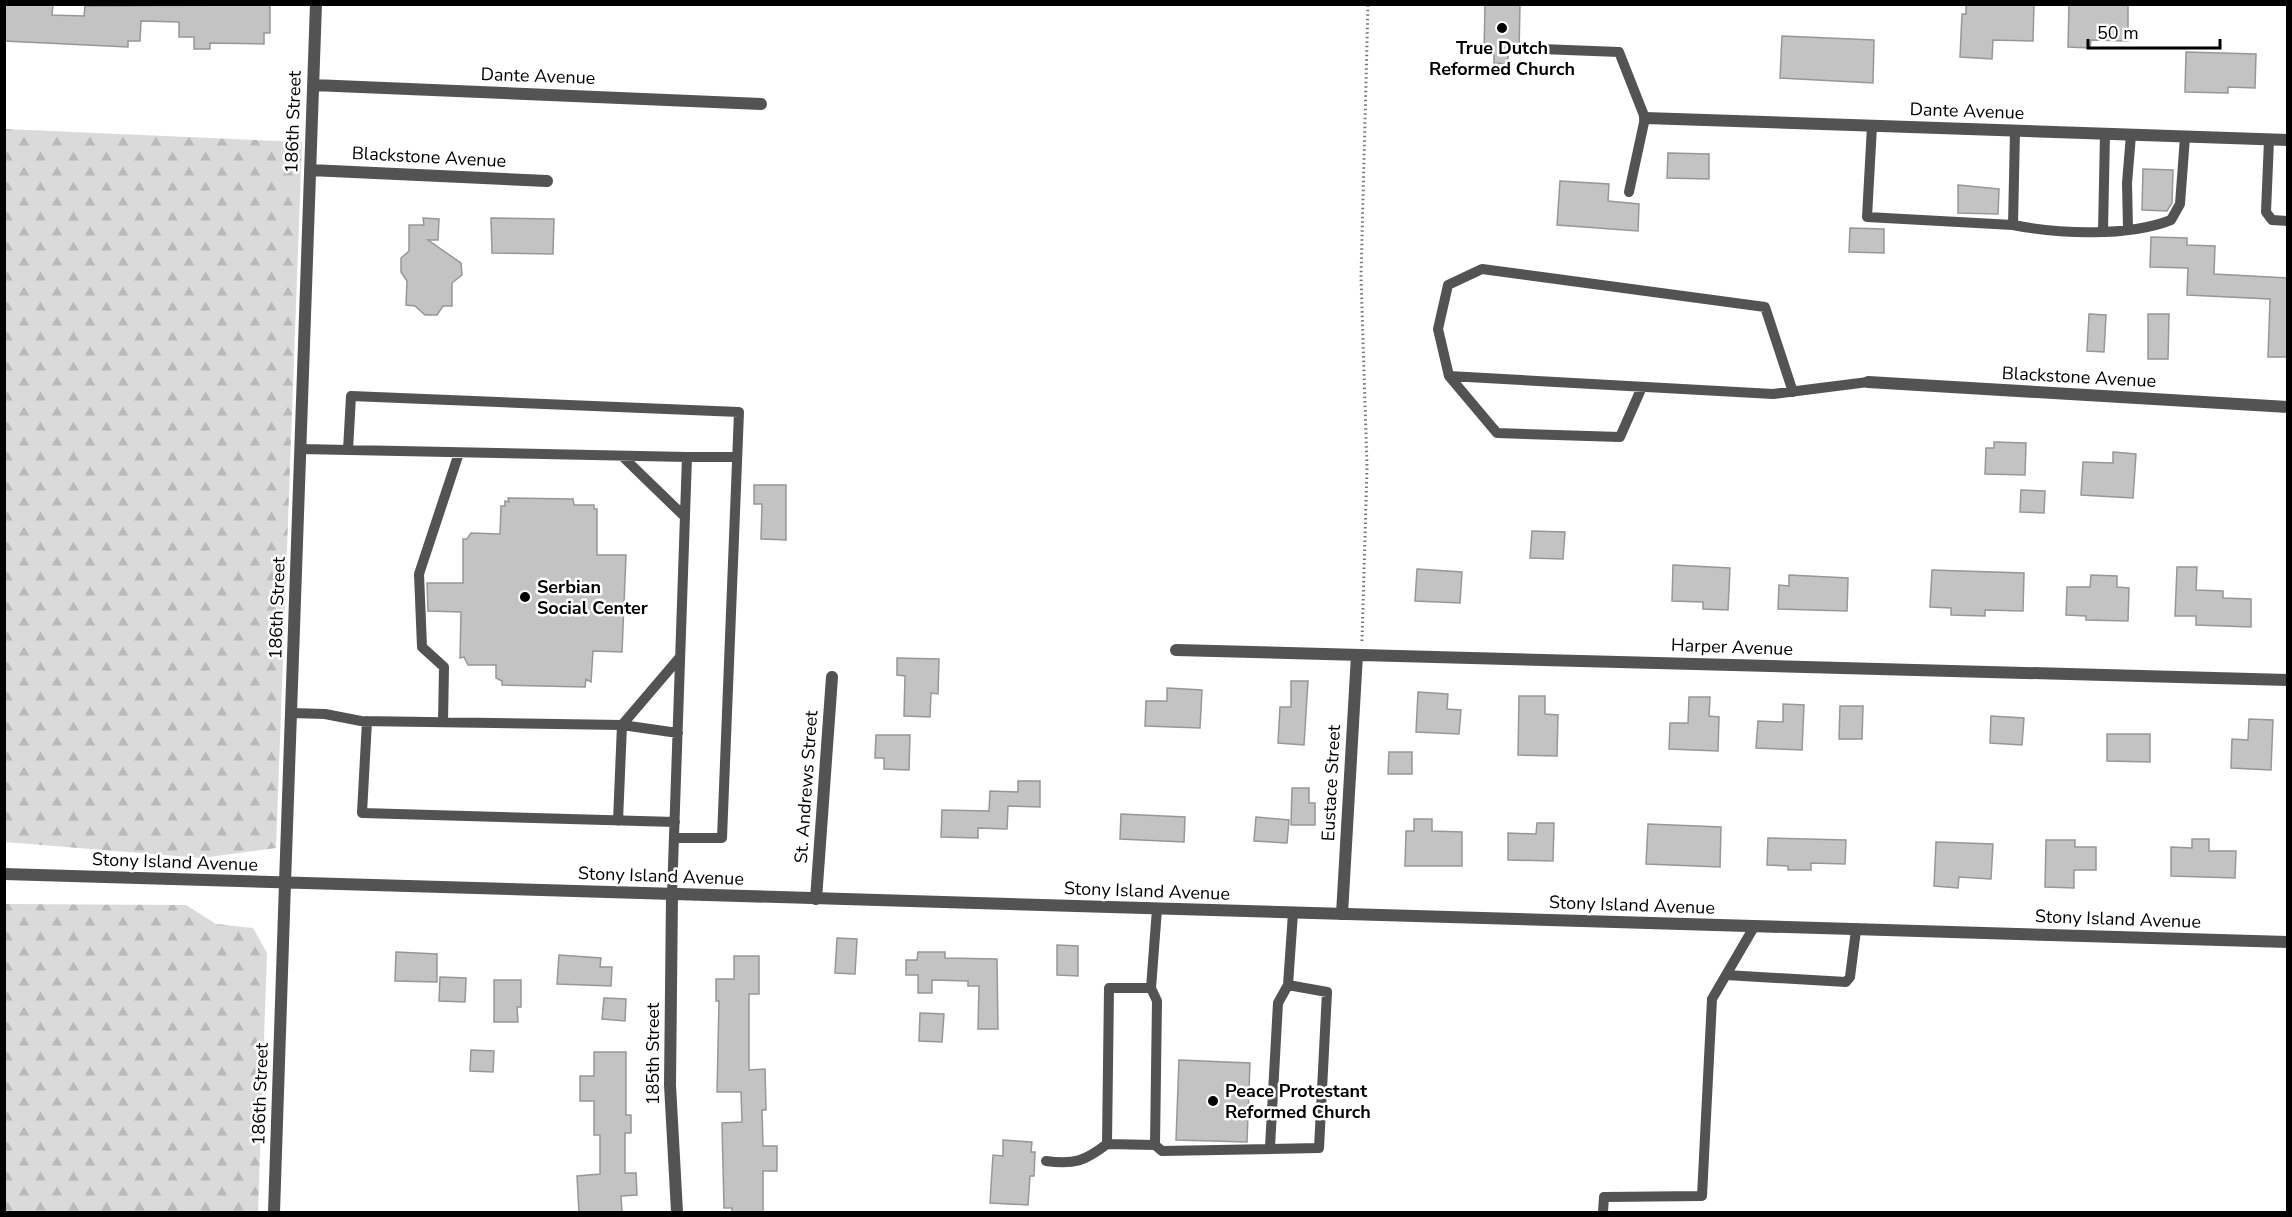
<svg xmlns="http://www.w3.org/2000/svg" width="2292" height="1217" viewBox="0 0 2292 1217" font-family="'Nunito Sans',sans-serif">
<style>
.forest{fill:url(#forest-firs)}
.building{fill:#c3c3c3;stroke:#979797;stroke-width:1.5}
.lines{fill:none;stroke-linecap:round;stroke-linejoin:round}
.path{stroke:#757575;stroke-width:3;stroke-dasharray:1.5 3;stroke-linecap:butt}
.service{stroke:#535353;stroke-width:10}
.minor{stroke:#535353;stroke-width:12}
.tertiary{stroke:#535353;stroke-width:12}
.poi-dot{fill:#000;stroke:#fff;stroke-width:2}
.labels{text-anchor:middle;stroke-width:5;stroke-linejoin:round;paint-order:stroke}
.poi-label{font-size:18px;font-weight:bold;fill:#000;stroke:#fff;text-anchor:start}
.street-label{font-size:18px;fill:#000;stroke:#fff}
</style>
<defs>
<pattern id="forest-firs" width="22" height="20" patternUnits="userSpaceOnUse" patternTransform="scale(1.5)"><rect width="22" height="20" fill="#dadada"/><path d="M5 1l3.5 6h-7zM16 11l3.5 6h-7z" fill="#b9b9b9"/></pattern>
</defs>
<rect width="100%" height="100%" fill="#fff"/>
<!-- forest -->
<path class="forest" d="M5 129 302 142 276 848 201 858 5 842Z
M5 904 186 905 216 924 253 928 267 953 258 1212H5Z"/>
<!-- building -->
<path class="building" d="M4 4H53L52 15 84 16 85 6 270 5V33H264V44L210 43V49H194V37H179V22L141 21 140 41H128V47L4 41Z
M1485 4H1520L1519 53 1508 52V64L1494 63V52H1484Z
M1966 4H2034L2033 41 1993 40 1992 59 1960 57 1962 14H1966Z
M2069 4H2128V41L2091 40 2090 48 2068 47Z
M1782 36 1874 40 1873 83 1780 78Z
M2186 52 2256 54 2255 88 2228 87V93L2185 92Z
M1668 153 1709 154V179L1667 178Z
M2143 169 2173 170 2172 203 2167 211 2142 210Z
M1560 181 1609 184 1608 201 1639 204 1638 231 1557 225Z
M1958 185 1999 189 1998 214 1958 213Z
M423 218 439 219 438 240H428L461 263 462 275 452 283V306H443L437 315H425L415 306 406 305 407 281 401 272V258L409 251V225H424Z
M491 218 554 219 553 254 492 253Z
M1850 228 1884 229V253L1849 252Z
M2151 237 2187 238V245L2215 246 2214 274 2288 278V357H2268L2270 299 2187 295 2188 268 2150 267Z
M2089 314 2106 315 2104 352 2087 351Z
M2148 314H2169L2168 359H2148Z
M1994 442 2026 443 2025 475 1985 474 1986 448H1994Z
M2113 452 2136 454 2133 498 2081 495 2083 462 2113 463Z
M754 485H786V540L761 539 762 504H754Z
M2021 490 2045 491 2044 513 2020 512Z
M508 498 573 499 574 505H594V509H597V555H626L622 652 593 651 591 682 586 679 585 687 502 685V681L496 678V665H468L464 657 460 658 461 612 428 611 427 583H463V539H467L471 533 500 534 501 506H505V501L509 502Z
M1532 531 1565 532 1563 559 1530 558Z
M1673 565 1730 568 1728 610 1703 609V602L1672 601Z
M2177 567H2197L2196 590 2223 591V598L2251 599V627L2196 625V616H2175Z
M1417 569 1462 572 1460 603 1415 601Z
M1932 570 2024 573 2023 611 1985 610V616L1951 615V608L1930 607Z
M1789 575 1848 578 1847 611 1778 609 1779 585 1789 586Z
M2091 575 2117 576V587L2129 588 2128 621 2086 620V616L2066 615 2067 587H2090Z
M897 658 939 659 938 694 931 693 930 717 904 716 905 676 897 675Z
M1291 681H1308L1304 745 1278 743 1280 707H1291Z
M1167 688 1202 690 1200 728 1145 726 1146 701H1167Z
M1418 692 1448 694 1447 709 1461 710 1459 734 1416 732Z
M1519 696H1545V714L1558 715 1557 756 1518 755Z
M1689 697H1710L1709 716 1719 717 1718 751 1669 749 1670 723H1688Z
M1783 704 1804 705 1802 750 1756 748 1758 721 1783 722Z
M1840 706H1863L1862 739H1839Z
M1991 716 2024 718 2022 745 1990 743Z
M2249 719 2273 720 2271 770 2231 768 2232 739 2248 740Z
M2107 734H2150V762L2107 761Z
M876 735H910L909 770 884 769V758H875Z
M1389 752H1412V774H1388Z
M1018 781H1040V807L1008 806 1007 829 978 828V838L941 837 942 810 989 811 990 791 1018 792Z
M1292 788H1309V803H1315V825H1291Z
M1121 814 1185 817 1184 842 1120 839Z
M1256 817 1289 820 1287 843 1254 841Z
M1414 819H1432V831L1462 832V866H1405L1406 831H1414Z
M1537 823H1554L1553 861 1508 860V833L1536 834Z
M1648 824 1721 827 1720 867 1646 864Z
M1768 838 1846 840 1845 864 1811 863V870H1788V866L1767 865Z
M2192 839H2209V851H2236L2235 878 2171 876V847L2192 848Z
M2046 840H2075V847H2096V870H2074V888L2045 887Z
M1936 842 1993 844 1991 879 1959 877 1958 888 1934 886Z
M837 938 857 939 855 974 835 973Z
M1057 945 1078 946V976L1057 975Z
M396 952 437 954V982L395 981Z
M918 952H945V958L997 959 998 1029H978L979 986H968V981L932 980V993H918V975H906V960H917Z
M559 955 601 958 600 967H612L611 986 557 984Z
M734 956H759V994H749V1070L765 1069 766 1110H762L763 1146H777V1171H763V1212H732V1208H724L722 1123 742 1122 741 1092H717L719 1001H716V979H734Z
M440 977 466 978 465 1002 439 1001Z
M494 980H521V1007H517L518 1022H494Z
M604 998 626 999 625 1021 602 1019Z
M920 1013 944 1014 942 1042 919 1041Z
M471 1050 494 1051 493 1072 470 1071Z
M594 1052H626V1115H631V1133H625V1173H636L637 1195 621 1196 622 1212H579L577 1176 600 1174V1135H594V1101H580V1076H594Z
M1179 1060 1250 1063 1247 1142 1176 1140Z
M1003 1140 1032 1142 1031 1152H1035L1034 1176H1030L1028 1205 990 1203 993 1155 1003 1156Z"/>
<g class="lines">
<!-- path -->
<path class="path" d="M1362 641 1367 467 1361 277 1368 4"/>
<!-- service -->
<path class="service" d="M1541 49 1619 52 1645 118 1629 192
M1872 126 1867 217 2013 225 2015 131
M2269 140 2266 212 2272 220 2288 221
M2013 225C2058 234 2128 237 2171 220L2180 204 2185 137
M2128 229 2127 183 2131 135
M2103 231 2105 134
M1449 376 1773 394 1868 382
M1642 387 1620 437 1497 433 1449 376 1438 329 1448 285 1482 269 1765 307 1793 392
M300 449 687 457
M348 450 351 396 739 412 722 838H674
M622 456 685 517
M291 713 325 714 361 721 622 725 680 657
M367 721 362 813 675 822
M443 722 444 667 422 647 419 574 459 453
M618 821 622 725 678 733
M672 895 687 457H737
M1726 975 1846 982 1850 977 1856 930
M1151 988H1109L1107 1144 1155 1145 1162 1151 1319 1148 1327 992 1288 985
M1155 1145 1157 1001 1151 988 1157 909
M1270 1147 1278 1003 1288 985 1293 913
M1046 1161C1074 1165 1085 1161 1107 1144
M1603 1212 1604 1197 1702 1196 1712 999 1754 927"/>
<!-- minor -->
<path class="minor" d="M313 85 761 104
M1645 118 2288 140
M310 170 547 181
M1868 382 2288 407
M1176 650 2288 680
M285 883 316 4
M672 895 670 1085 677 1212
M816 899 832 677
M1342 914 1357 655"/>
<!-- tertiary -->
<path class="tertiary" d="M4 874 2288 942
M274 1212 285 883"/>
</g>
<!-- markers -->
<g class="poi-dot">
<circle cx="1502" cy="28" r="6"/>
<circle cx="525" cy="597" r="6"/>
<circle cx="1213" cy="1101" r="6"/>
</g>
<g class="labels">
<!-- poi labels -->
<g class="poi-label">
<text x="1502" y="54" text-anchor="middle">True Dutch<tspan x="1502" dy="21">Reformed Church</tspan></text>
<text x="537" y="593">Serbian<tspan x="537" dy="21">Social Center</tspan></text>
<text x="1225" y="1097">Peace Protestant<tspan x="1225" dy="21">Reformed Church</tspan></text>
</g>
<!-- street labels -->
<g class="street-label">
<text transform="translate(538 76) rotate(2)" y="6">Dante Avenue</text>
<text transform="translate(1967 111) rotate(2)" y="6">Dante Avenue</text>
<text transform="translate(293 122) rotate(-88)" y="6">186th Street</text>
<text transform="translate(429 157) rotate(3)" y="6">Blackstone Avenue</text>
<text transform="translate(2079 377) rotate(3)" y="6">Blackstone Avenue</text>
<text transform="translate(277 608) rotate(-88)" y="6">186th Street</text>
<text transform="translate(1732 647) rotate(2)" y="6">Harper Avenue</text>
<text transform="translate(1331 783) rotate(-87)" y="6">Eustace Street</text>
<text transform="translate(806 787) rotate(-86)" y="6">St. Andrews Street</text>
<text transform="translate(175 862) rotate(2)" y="6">Stony Island Avenue</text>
<text transform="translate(661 876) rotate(2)" y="6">Stony Island Avenue</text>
<text transform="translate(1147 891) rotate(2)" y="6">Stony Island Avenue</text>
<text transform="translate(1632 905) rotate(2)" y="6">Stony Island Avenue</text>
<text transform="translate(2118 919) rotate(2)" y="6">Stony Island Avenue</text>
<text transform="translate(653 1054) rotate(-90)" y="6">185th Street</text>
<text transform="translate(260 1094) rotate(-88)" y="6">186th Street</text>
</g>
</g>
<!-- border -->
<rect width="2292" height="1217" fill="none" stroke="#000000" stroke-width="12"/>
<!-- scale -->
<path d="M2088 39v9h132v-9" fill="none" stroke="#000000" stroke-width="3"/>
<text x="2097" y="39" font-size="18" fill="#000000" stroke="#ffffff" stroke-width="4.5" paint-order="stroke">50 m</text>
</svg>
